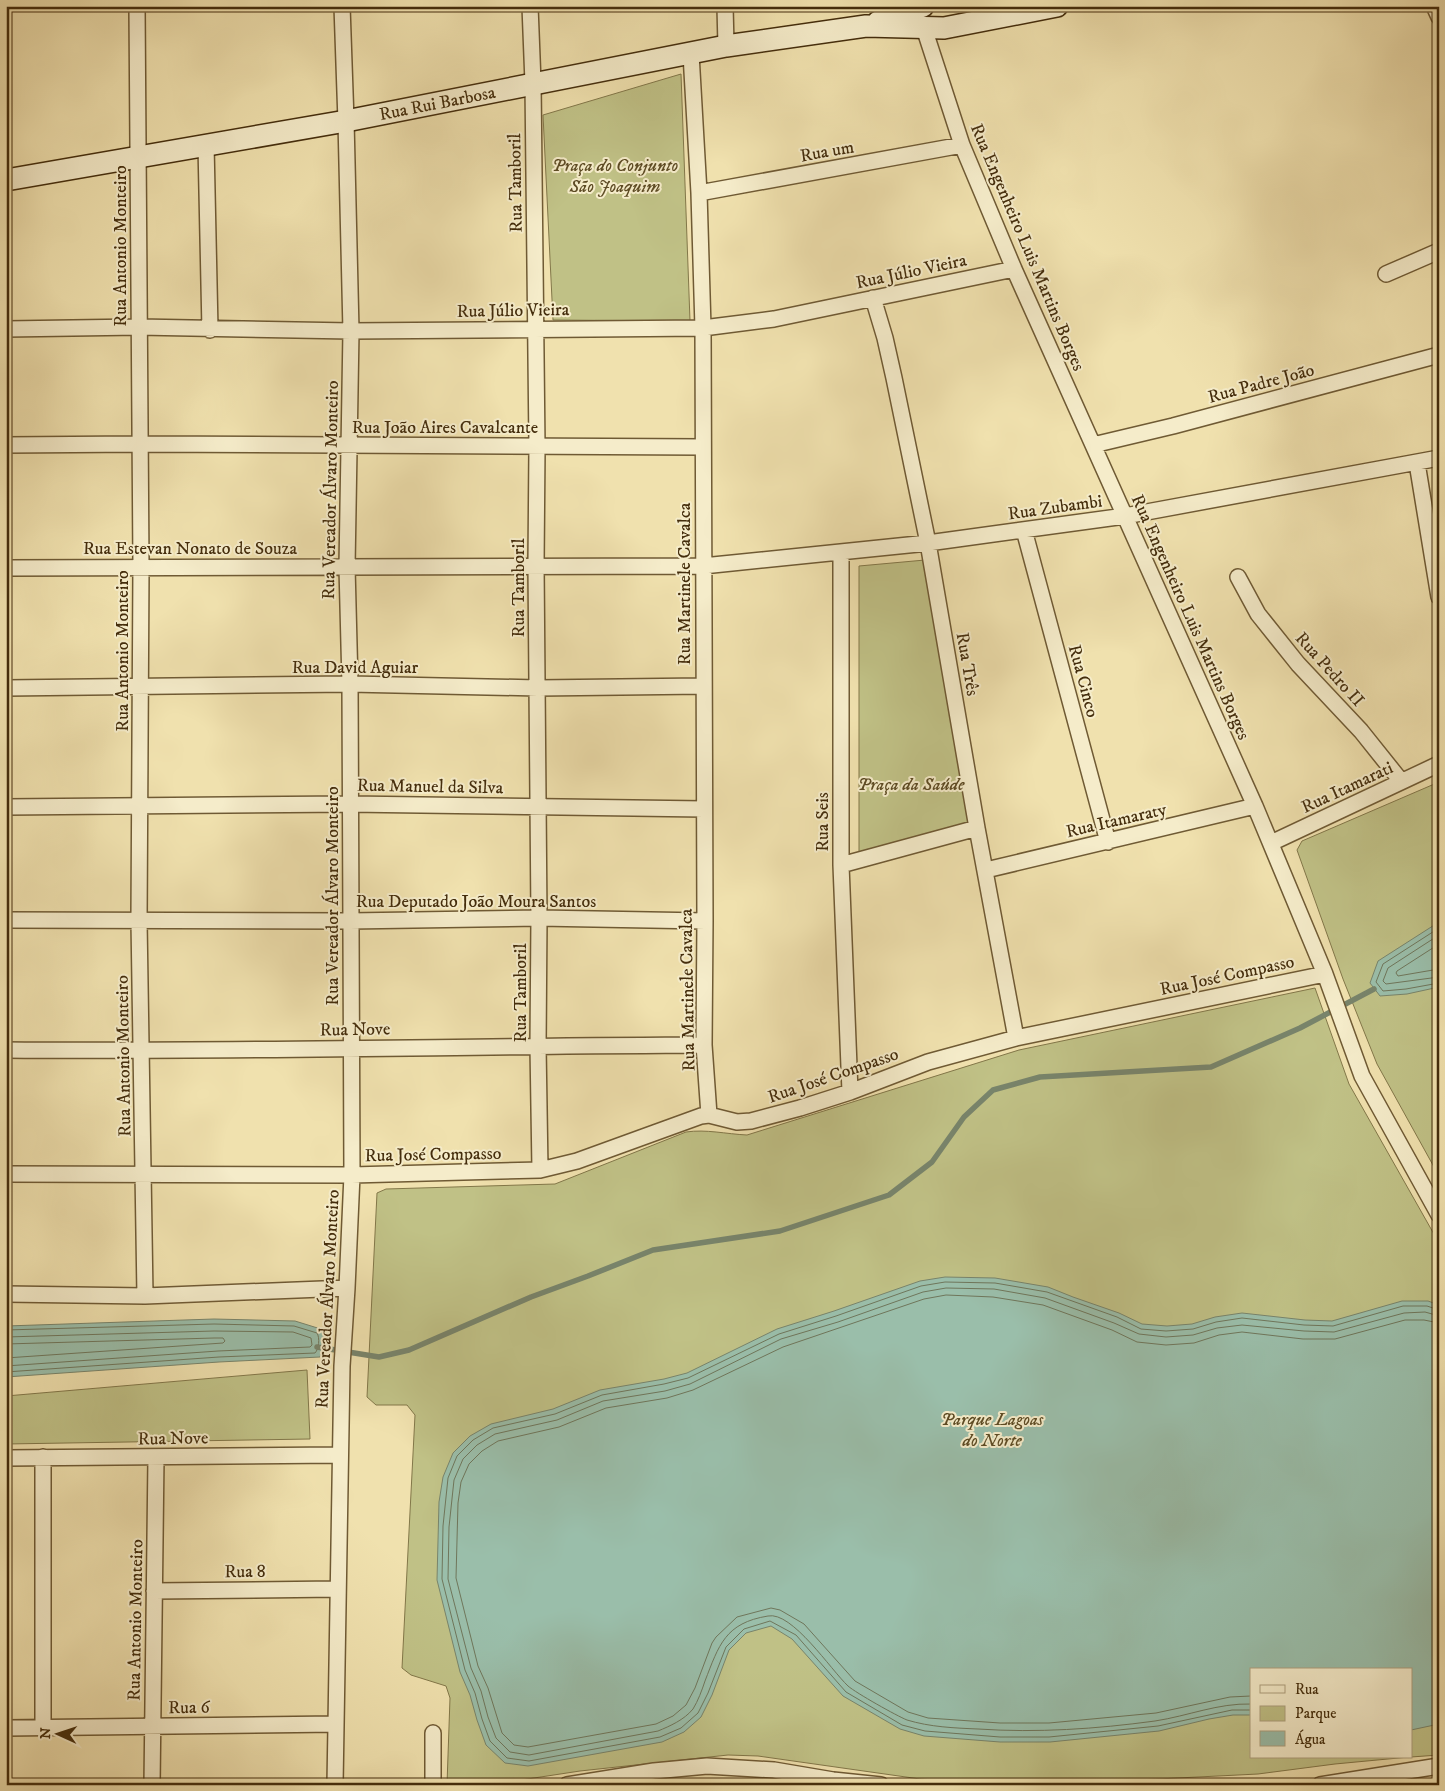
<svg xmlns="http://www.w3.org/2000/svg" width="1445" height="1791" viewBox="0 0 1445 1791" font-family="'IM FELL DW Pica',serif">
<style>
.green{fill:#c0c186;stroke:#827749}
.water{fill:#9abeaa;stroke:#78846b}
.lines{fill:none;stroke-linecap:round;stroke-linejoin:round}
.shore{stroke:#6f765b;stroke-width:1}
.stream{stroke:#78846b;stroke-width:5.5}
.street-casing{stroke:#6f5a34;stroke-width:18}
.secondary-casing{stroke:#442d0c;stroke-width:24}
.street{stroke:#f5ecca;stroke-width:15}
.secondary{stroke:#f5ecca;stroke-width:21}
.labels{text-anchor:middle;stroke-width:4;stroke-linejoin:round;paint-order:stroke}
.street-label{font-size:18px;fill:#442d0c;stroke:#f5ecca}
.park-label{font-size:18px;font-style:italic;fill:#5d4b24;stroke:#f5ecca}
</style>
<rect width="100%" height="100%" fill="#f0e1ae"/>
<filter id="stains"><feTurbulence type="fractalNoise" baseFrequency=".004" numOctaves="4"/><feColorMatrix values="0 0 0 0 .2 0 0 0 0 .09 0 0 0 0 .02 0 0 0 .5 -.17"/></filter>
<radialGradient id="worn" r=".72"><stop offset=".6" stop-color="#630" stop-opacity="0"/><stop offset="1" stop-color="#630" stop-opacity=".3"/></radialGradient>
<!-- green -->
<path class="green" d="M681 74 690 321 553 320 543 115Z
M925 560 971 825 859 852V566Z
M1439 782V1176L1377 1064 1343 979 1297 850 1302 841Z
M1315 988 1349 1084 1439 1243V1755L1411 1757V1670H1251V1757H1409L1335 1764 1258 1774 1037 1785 979 1783 920 1779 758 1756 728 1755 580 1771 488 1785H447L450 1698 446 1686 411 1675 402 1668 415 1415 407 1405H376L367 1397 377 1193 386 1189 555 1184 686 1132C706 1129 726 1134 747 1135L1019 1050Z
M307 1370 310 1439 6 1444V1396Z"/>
<!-- water -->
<path class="water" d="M1439 922V987L1407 994 1380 996 1370 983 1378 961Z
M945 1277 995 1278 1048 1287 1073 1297 1119 1313 1142 1324 1167 1326 1192 1324 1215 1317 1242 1313 1305 1320 1332 1321 1402 1301H1428L1439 1305V1724L1411 1730V1670H1251V1715H1233L1209 1719 1159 1731 1050 1742H1000L924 1736 900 1729 843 1696 792 1639 771 1626 746 1633 729 1650 712 1695 701 1717 684 1732 662 1742 528 1766 505 1763 486 1745 477 1720 470 1695 460 1672 437 1580 439 1502 443 1477 453 1453 470 1436 491 1424 553 1409 600 1390 664 1379 687 1373 777 1329 834 1311 920 1281Z
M214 1319 295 1321 324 1330 323 1347 320 1357 219 1362 6 1377V1326Z"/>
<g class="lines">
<!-- shore -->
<path class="shore" d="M1439 928 1383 964 1376 982 1383 991 1406 989 1439 983
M1439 935 1388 968 1383 981 1386 984 1439 977
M1439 944 1397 971 1396 973 1398 976 1439 969
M6 1330 214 1324 294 1326 317 1333C320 1338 319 1349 315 1353L219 1357 6 1372
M6 1337 214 1331 293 1332 311 1338 312 1345 310 1347 218 1351 6 1366
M6 1344 214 1338H223L225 1341 223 1343 6 1358
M1251 1696 1230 1697 1156 1713 1049 1723H1000L928 1718 908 1712 855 1681 804 1624 780 1610 771 1608 737 1617 716 1637 712 1643 695 1688 686 1705 673 1716 656 1724 528 1747 514 1745 502 1733 488 1688 478 1666 456 1578 458 1503 461 1482 469 1464 482 1451 498 1441 559 1427 606 1408 667 1398 693 1390 783 1347 924 1299 946 1295 970 1296 993 1297 1043 1305 1112 1330 1137 1342 1166 1345 1194 1343 1219 1335 1242 1332 1303 1339H1335L1405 1320H1424L1439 1323
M1251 1704C1218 1703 1188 1716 1155 1721 1096 1729 1037 1733 978 1729 954 1728 930 1727 907 1720 897 1716 856 1693 848 1686 831 1670 792 1611 768 1616 725 1623 719 1645 705 1681 702 1690 698 1701 693 1709 684 1720 670 1726 658 1731L529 1755 510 1752 496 1738 488 1717 481 1691 471 1668 448 1579 449 1527 454 1480 463 1459 477 1445 495 1434 557 1420 603 1401 665 1391 690 1384 781 1339 838 1322 923 1292 946 1288 994 1289 1045 1298 1114 1323 1139 1334 1166 1337 1193 1335 1217 1328 1242 1325 1304 1331 1334 1332 1404 1313 1425 1312 1439 1316
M1251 1710H1232L1158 1726 1049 1737H1000L925 1731 902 1725 846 1692 796 1635 770 1621 744 1629 726 1647 708 1693 698 1713 681 1728 660 1737 529 1761 507 1758 490 1741 482 1719 475 1693 465 1670 442 1579 443 1526 448 1478 457 1456 473 1440 493 1428 555 1414 602 1395 664 1384 688 1378 779 1334 836 1316 921 1286 945 1282 995 1283 1047 1292 1117 1317 1141 1329 1166 1331 1193 1329 1216 1322 1242 1318 1304 1325 1333 1326 1403 1306H1427L1439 1310"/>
<!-- stream -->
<path class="stream" d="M317 1347 379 1357 409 1350 531 1297 588 1276 653 1250 780 1231 889 1195 932 1162 964 1117 993 1090 1040 1077 1211 1067 1300 1028 1374 989"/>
<defs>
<path id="street" d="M137 6 141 566 139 921 145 1296
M530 6 533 83 537 447 536 565 539 918 538 1046 540 1170
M725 6 726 46
M1434 6 1439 17
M924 28 962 145 1014 269 1255 806 1325 974 1362 1076 1439 1215
M691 54 699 193 703 328 705 921 704 1045 709 1115
M206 145 210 330
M699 193 962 145
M1386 274 1439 251
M873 298 885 338 894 378 928 543 977 828 1016 1038
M6 329 139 327 351 331 703 328 774 319 1014 269
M6 445 139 444 703 447
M1093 445 1173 426 1439 355
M1417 463 1439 597
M1024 530 1108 842
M841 552V865L850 1092
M6 568 703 566 928 543 1125 516 1439 458
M1238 577 1258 614 1298 664 1361 731 1401 781
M6 688 350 684 538 688 703 686
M6 807 350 804 704 809
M1271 843 1439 764
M841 865 977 828
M986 870 1255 806
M6 920 350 921 539 918 705 921
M6 1050C239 1052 471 1046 704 1045
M6 1174 352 1175 540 1170 577 1161 701 1116 709 1115 737 1122 751 1121 800 1108 850 1092 928 1062 1016 1038 1325 974
M6 1294 145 1296 347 1288
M43 1457V1728
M6 1458 339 1455
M154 1591 337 1589
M6 1728 336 1724
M152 1785 156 1457
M335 1785 342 1366 347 1288 352 1175 350 684 347 567 351 331 346 121 342 6
M433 1785V1733
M567 1785 654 1771 707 1766 774 1770 833 1780 881 1785
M1320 1785 1439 1766"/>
<g id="secondary">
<path d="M878 22 923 6"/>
<path id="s1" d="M6 180 346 121 726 46 866 26 944 28 1057 6"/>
</g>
</defs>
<!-- street casing -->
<use href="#street" class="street-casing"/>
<!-- secondary casing -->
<use href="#secondary" class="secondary-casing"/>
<!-- street -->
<use href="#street" class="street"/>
<!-- secondary -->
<use href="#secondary" class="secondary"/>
</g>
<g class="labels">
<!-- street labels -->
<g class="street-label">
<text dy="6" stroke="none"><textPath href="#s1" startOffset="438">Rua Rui Barbosa</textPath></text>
<text transform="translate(827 151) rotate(-10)" y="6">Rua um</text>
<text transform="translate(515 183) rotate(-91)" y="6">Rua Tamboril</text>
<text transform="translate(120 246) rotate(-90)" y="6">Rua Antonio Monteiro</text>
<text transform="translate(1028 247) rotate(67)" y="6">Rua Engenheiro Luis Martins Borges</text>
<text transform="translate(911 271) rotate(-12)" y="6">Rua Júlio Vieira</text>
<text transform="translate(513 310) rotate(-1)" y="6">Rua Júlio Vieira</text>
<text transform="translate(1261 383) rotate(-15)" y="6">Rua Padre João</text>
<text x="445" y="433">Rua João Aires Cavalcante</text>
<text transform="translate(330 490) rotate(-89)" y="6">Rua Vereador Álvaro Monteiro</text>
<text transform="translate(1055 507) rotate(-8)" y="6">Rua Zubambi</text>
<text x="190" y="554">Rua Estevan Nonato de Souza</text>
<text transform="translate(684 584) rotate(-90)" y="6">Rua Martinele Cavalca</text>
<text transform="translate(518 588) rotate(-90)" y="6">Rua Tamboril</text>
<text transform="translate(1191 617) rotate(66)" y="6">Rua Engenheiro Luis Martins Borges</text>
<text transform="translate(122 651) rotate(-90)" y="6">Rua Antonio Monteiro</text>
<text transform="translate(968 664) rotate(80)" y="6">Rua Três</text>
<text x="355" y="673">Rua David Aguiar</text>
<text transform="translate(1330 669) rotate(48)" y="6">Rua Pedro II</text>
<text transform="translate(1084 681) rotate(75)" y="6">Rua Cinco</text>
<text transform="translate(430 786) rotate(1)" y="6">Rua Manuel da Silva</text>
<text transform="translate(1347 787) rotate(-25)" y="6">Rua Itamarati</text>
<text transform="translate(1116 820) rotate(-13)" y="6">Rua Itamaraty</text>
<text transform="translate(822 822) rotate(-90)" y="6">Rua Seis</text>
<text transform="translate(332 896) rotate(-90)" y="6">Rua Vereador Álvaro Monteiro</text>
<text x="476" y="907">Rua Deputado João Moura Santos</text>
<text transform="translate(1227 975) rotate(-12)" y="6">Rua José Compasso</text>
<text transform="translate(687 990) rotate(-91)" y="6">Rua Martinele Cavalca</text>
<text transform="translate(520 993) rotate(-90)" y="6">Rua Tamboril</text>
<text transform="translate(355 1029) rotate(-1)" y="6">Rua Nove</text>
<text transform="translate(123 1056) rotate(-91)" y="6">Rua Antonio Monteiro</text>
<text transform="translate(833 1075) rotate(-19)" y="6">Rua José Compasso</text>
<text transform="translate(433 1154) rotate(-1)" y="6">Rua José Compasso</text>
<text transform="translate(327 1299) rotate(-87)" y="6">Rua Vereador Álvaro Monteiro</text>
<text transform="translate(173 1438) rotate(-1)" y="6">Rua Nove</text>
<text transform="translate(245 1571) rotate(-1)" y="6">Rua 8</text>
<text transform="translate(135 1620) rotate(-89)" y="6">Rua Antonio Monteiro</text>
<text transform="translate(189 1707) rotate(-1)" y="6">Rua 6</text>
</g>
<!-- park labels -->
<g class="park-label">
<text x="615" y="171">Praça do Conjunto<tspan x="615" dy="21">São Joaquim</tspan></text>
<text x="911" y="790">Praça da Saúde</text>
<text x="992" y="1425">Parque Lagoas<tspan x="992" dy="21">do Norte</tspan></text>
</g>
</g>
<!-- margin -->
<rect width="1445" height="1791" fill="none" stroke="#f0e1ae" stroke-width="25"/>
<rect x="8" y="8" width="1430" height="1776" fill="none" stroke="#442d0c" stroke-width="2.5"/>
<rect x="12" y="12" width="1420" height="1766" fill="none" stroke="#442d0c"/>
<!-- legend -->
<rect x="1250" y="1668" width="162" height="90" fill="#f5ecca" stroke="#aea07e"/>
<rect x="1260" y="1685" width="25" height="8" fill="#f5ecca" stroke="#aea07e"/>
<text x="1295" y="1694" font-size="15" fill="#442d0c">Rua</text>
<rect x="1260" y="1706" width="25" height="15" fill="#c0c186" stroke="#aea07e"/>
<text x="1295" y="1718" font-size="15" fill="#442d0c">Parque</text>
<rect x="1260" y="1731" width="25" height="15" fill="#9abeaa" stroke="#aea07e"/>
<text x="1295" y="1744" font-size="15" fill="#442d0c">Água</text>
<!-- north arrow -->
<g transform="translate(58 1734) rotate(273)" stroke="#f5ecca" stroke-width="4" paint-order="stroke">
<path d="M0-4L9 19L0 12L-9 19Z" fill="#442d0c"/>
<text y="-8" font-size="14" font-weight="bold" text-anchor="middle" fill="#442d0c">N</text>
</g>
<rect width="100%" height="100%" filter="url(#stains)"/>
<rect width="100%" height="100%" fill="url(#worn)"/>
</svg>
